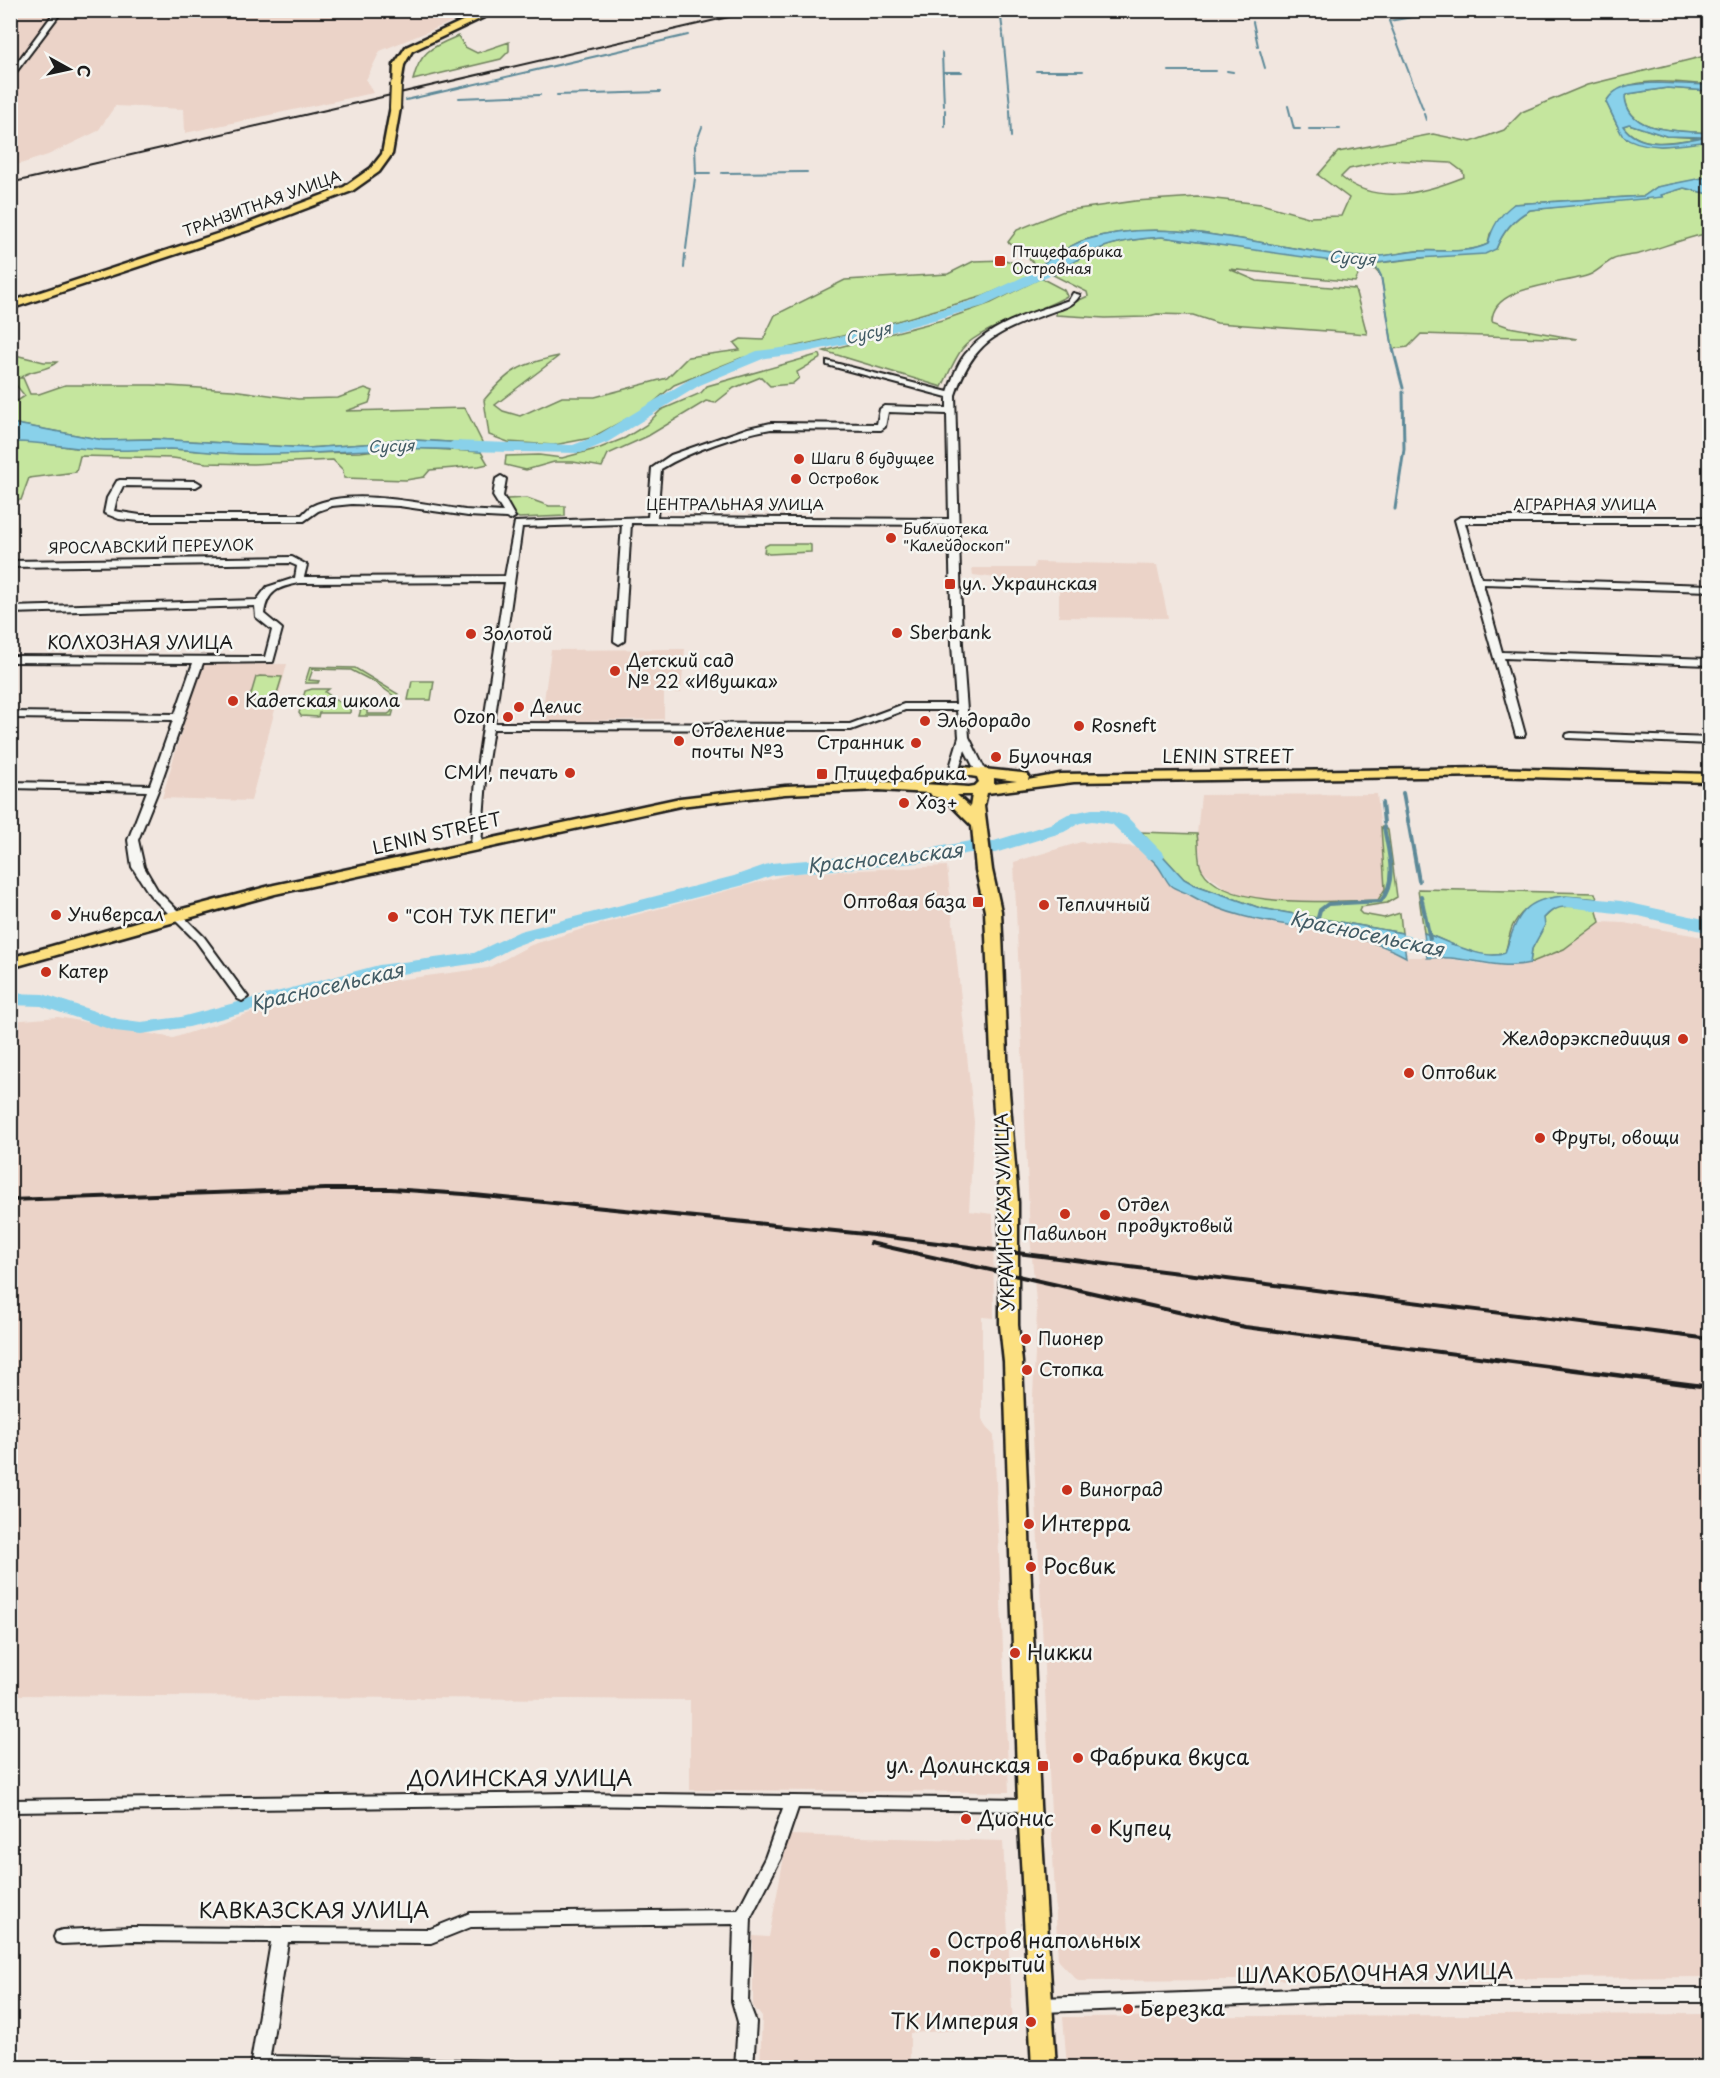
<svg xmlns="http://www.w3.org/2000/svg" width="1720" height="2078" viewBox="0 0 1720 2078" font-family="'Playpen Sans',sans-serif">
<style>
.built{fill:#ebd3c8}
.green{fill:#c5e69e;stroke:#70815d;stroke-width:1.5;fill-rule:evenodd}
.water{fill:#89d1ea;stroke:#5d8998;stroke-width:1.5;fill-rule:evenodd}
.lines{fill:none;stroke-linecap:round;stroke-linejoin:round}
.stream-far2{stroke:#5d8998;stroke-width:2}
.stream-far1{stroke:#5d8998;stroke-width:3}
.stream{stroke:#5d8998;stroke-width:4}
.river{fill:#89d1ea;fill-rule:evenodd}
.minor-casing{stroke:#1c1c1c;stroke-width:4}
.major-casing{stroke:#1c1c1c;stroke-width:5}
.minor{fill:#f6f6f2;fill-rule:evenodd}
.major{fill:#fce080;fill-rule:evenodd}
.rail-far2{stroke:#1c1c1c;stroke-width:2}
.rail-far1{stroke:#1c1c1c;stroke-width:4}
.rail{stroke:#1c1c1c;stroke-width:4.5}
.major-bridge-casing{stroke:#1c1c1c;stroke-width:14;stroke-linecap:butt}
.major-bridge{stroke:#fce080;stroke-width:10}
.poi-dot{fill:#c8321e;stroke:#f6f6f2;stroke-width:2}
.labels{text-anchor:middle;stroke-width:5;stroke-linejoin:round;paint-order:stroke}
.far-street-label{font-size:15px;fill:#1c1c1c;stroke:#f6f6f2}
.far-poi-label{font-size:15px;fill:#1c1c1c;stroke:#f6f6f2;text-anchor:start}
.far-water-label{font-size:16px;font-style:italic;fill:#425b64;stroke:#f6f6f2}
.poi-label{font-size:18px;fill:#1c1c1c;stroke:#f6f6f2;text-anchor:start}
.street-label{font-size:18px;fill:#1c1c1c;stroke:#f6f6f2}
.water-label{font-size:20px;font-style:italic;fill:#425b64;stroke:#f6f6f2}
.near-poi-label{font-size:21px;fill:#1c1c1c;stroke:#f6f6f2;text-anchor:start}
.near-street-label{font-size:21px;fill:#1c1c1c;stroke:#f6f6f2}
</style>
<rect width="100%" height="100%" fill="#f1e6df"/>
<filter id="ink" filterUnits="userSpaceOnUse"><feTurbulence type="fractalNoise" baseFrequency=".0167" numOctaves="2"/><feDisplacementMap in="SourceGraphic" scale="12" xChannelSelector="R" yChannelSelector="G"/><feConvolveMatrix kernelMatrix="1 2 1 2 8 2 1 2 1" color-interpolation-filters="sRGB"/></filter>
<g filter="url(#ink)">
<!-- built -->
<path class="built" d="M11 11H479L380 51 366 80 373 93 185 133 184 109 115 106 98 131 48 155 11 167Z
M1035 562 1157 565 1168 618 1059 617V586L973 575 972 568H1034Z
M685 649 681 693H664V719L541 722 551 650Z
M287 664 251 801 162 798 201 665Z
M1377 794 1385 868V889L1379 900 1284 901 1251 898 1225 888 1202 870 1197 834 1201 795Z
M1081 842 1137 847 1159 867 1176 889 1198 900 1260 921 1370 942 1406 957H1439L1491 965H1521L1535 962 1600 922 1624 923 1709 938V1977L1078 1981 1058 1960 1032 1417 1037 1312 1030 1236 1014 862Z
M947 866 974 1122 969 1211 993 1214 994 1318 982 1317V1419L994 1436 1009 1792 690 1790V1700L11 1695V1021L58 1017 173 1038 250 1013 365 984 488 968 531 945 586 928 794 873Z
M788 1835 1003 1841 1013 2027 910 2033V2067H760L762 2017 753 2006V1936L769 1937Z
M1709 2014V2068L1067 2067 1063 2017Z"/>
<!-- green -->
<path class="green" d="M458 36 465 47 477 53 509 42V51L501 59 413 80C420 51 432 47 458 36Z
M1709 55V85C1681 83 1621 73 1606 102 1613 114 1616 129 1626 138L1661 146 1709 141V186L1705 185 1707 178 1657 187 1644 196 1514 204 1490 234 1488 244C1465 255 1440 249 1416 251 1396 253 1376 259 1357 257 1270 250 1171 213 1085 240 1069 245 1052 258 1037 267L1024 253 1008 242 1017 230 1064 211 1135 201 1197 197 1261 204 1308 217 1341 216 1349 198 1318 175 1338 152 1433 134 1471 142 1504 130 1522 112 1587 85ZM1390 160 1451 163 1463 172 1464 177C1424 193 1377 206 1341 177L1349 169Z
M1667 88 1709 91V133C1681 130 1629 135 1625 97L1628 94Z
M1629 124 1666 136 1703 138C1677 140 1642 152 1623 126Z
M1684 188 1709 194V233C1685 238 1663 247 1639 254 1630 256 1620 256 1612 260 1604 264 1597 272 1589 275 1564 285 1492 284 1492 321L1509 327 1577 339 1421 334 1408 347 1393 349 1381 276 1370 264 1496 249C1503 231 1513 219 1530 210L1660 195Z
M1162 237 1363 264 1355 282 1229 269 1257 281 1355 289 1367 334 1217 323 1193 315 1157 314 1145 317 1105 318 1056 315V311L1088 296 1087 292 1053 275C1093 248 1113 240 1162 237Z
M1005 260 1025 266 1034 274 984 296 856 333 741 358 674 385 647 408 591 438 554 445 508 442 489 435 484 400C509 370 520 364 559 356L495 405 503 411 520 416 562 397H595L667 378 688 357 740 350 734 343 741 339 763 340 775 315 845 280 948 274 974 261Z
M1041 278 1064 290 1067 296C1039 313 981 326 962 349 954 360 948 375 942 387L824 351 946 319 991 303Z
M11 354 44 362H57C45 373 30 368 20 378H23L30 394H39L65 385H152L232 390 298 399 338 398 365 388 373 391 369 403 346 411 465 408 483 444 397 439 378 443 308 448 154 439 103 440 11 423V405L25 396 11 379Z
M820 354 821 358 797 372 799 378 792 384 770 386 761 377 734 388 715 403 706 401 648 436 608 454 602 467 573 462H554L526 470 505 465 506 456 539 455 562 458 600 448 625 438 646 425 661 410 701 393 707 386Z
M28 441 75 448 171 449 246 454 360 452 400 447 481 452 488 464 479 466 430 470 424 477 406 480 344 478 343 470 333 460 253 464 206 463 173 458 80 456 76 472 29 478 21 500H11L10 442Z
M527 498 549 506H565V516L519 518 511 514 507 499Z
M769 544H808L811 545V552L769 554 764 552 765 546Z
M310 667 355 668 398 694 392 716H359L361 709 367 710V714H388L391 712 394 696 376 683 351 670 313 669 309 680 319 681 318 683H305Z
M260 676 282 677 275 700 249 701 256 677Z
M412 681H434L431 700H408Z
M312 689H329L325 692 344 705 351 702 350 713H319L318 717 301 716 299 713 305 691Z
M1381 827 1388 830 1397 897 1387 903 1361 907 1359 911 1362 914 1384 918 1400 913 1402 933 1260 908 1193 884 1184 879 1141 832 1197 834C1199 844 1197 862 1202 870 1226 912 1337 900 1378 900L1385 889Z
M1418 889 1595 893 1597 899C1564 895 1531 893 1513 925 1509 933 1508 944 1505 953 1481 963 1447 940 1424 933Z
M1566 906 1596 908 1600 922 1564 949 1530 963 1532 949 1542 930 1544 918 1555 908Z"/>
<!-- water -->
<path class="water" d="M1656 83 1709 85V91L1667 88 1628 94 1625 97C1628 135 1681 130 1709 133V141C1682 144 1646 153 1622 135L1606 102C1616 83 1637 84 1656 83ZM1629 124 1666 136 1703 137C1677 142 1640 151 1623 126Z
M1707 177 1705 184 1709 186V194L1684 188 1661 195 1663 197 1530 210C1513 219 1503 231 1496 249L1485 254 1418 258 1360 265 1162 237C1113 240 1093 248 1053 275L1037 267C1052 258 1069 245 1085 240 1171 213 1270 250 1357 257 1378 259 1399 252 1420 251 1443 250 1467 254 1488 244 1492 226 1500 214 1514 204L1644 196 1657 187Z
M11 423 103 440 154 439 308 448 378 443 397 439 483 444 481 452C403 443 326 456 248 454 222 454 196 450 170 449 147 449 124 451 101 450 71 449 41 441 11 442Z
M1141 832 1184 879 1193 884 1260 908 1402 933 1406 957C1340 920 1256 934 1190 895 1184 891 1175 890 1170 885 1165 879 1162 871 1157 865 1148 855 1137 847 1128 837Z
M1566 896 1597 899 1596 908C1577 906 1557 902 1544 918L1545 925 1532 949 1530 963C1495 971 1462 954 1427 958L1424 933C1445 940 1484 962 1505 953 1517 917 1522 898 1566 896Z"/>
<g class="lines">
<!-- stream-far2 -->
<path class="stream-far2" d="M1000 10 1003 33
M1253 22 1258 46
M1003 35 1010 106
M1260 51 1265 68
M942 53 944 106
M1036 71H1083
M1169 71H1216
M1227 71 1233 72
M943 72H962
M557 95 660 92
M459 98 540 95
M406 100 688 35
M1288 106 1294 129H1300
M1423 109 1389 21 1453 10
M945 110V127
M1010 110 1011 137
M1424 114 1426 120
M1309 129H1340
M696 173H710
M722 173 807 172
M696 174 695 146 702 127
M686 249 695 178
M1367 261 1378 270 1381 276 1393 350
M684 268 685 254"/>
<!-- stream-far1 -->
<path class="stream-far1" d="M1393 349 1403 388
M1395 509 1404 449 1403 392"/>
<!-- stream -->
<path class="stream" d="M1403 793 1419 881
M1382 803 1384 823
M1421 896 1430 939
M1317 921 1320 910 1328 904 1381 901C1398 880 1388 851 1384 827"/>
<!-- river -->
<path class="river" d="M1070 252 1075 253 1077 256 1075 259 1054 273 984 306 859 341 797 354 765 358 700 385 608 442 581 453 453 451 445 446 453 441 573 445 596 436 690 379 757 351 797 346 857 333 974 300 1044 267Z
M1092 809H1105L1126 816 1165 855 1162 859H1148L1112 824 1092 821 1080 823 1064 832 995 853H970L916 863 774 875 748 884 534 939 513 947 486 962 380 977 189 1027 141 1034 115 1031 41 1006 10 1005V993L43 994 118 1019 141 1022 181 1017 379 965 474 953 520 931 734 876 771 863 916 851 970 841H994L1050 824 1068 814Z
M1567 896 1621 901 1699 918 1710 921V933L1639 916 1560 906 1557 902 1560 898Z
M1375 929 1460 947 1463 951 1460 955 1453 957 1368 939 1365 935 1368 931Z"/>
<defs>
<path id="minor" d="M56 10H63L10 80V72Z
M1073 293 1080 295C1073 307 1062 308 1049 313 997 332 974 340 955 395L962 644 969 737 987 774 986 776H978L965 750 957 776H949L948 774 959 737 957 710H905L851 730 493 729 487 767 481 845 480 847H472L471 845 477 767 505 582 299 583C278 587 267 591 264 614L282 629 273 662 203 663 159 788 138 840 144 867 158 891 204 937 248 997 242 1001 238 999 196 941 150 895 132 867 128 840 147 791 10 788V782L150 785 173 720 10 718V712L175 714 193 663 10 662V656L265 657 272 630 256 617 255 606 10 613V607L257 600 267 587 295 578 297 566 290 563 10 567V561L292 557 307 565 304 577 505 576 515 522 648 517 652 468 671 455 748 428 771 423 877 424 880 409 884 406 947 408V397L827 365V361L948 392C953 377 958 361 969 350 993 322 1036 312 1069 300ZM888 412 947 414 949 519 657 517 661 469C690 451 737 435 771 429L881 430 885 427ZM631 523 949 525 952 644 956 704H904L850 724 494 723 522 527 622 524 614 641 619 644 624 641Z
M501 476 506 479 503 496 515 517 510 520 506 518 468 516 399 506 352 504 332 506 318 511 304 521H140L119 519 104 513 107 498 117 481 120 480 196 481 201 484 196 487 123 486 117 498 114 511 140 515H302C305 512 308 508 312 506 350 487 424 504 465 510 478 511 490 511 503 512L493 496 496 479Z
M1460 517H1710V523H1465L1481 578 1710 585V591L1483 584 1502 652 1710 659V665L1504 658 1525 734 1524 736H1516L1455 520Z
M1571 733 1710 738V744L1567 738 1566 736 1567 734Z
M572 1793 1029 1799 1035 1801 1037 1805 1035 1809 1029 1811 798 1808 781 1858 751 1917 748 2001 756 2022 753 2068H735L738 2022 732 2001 734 1924 471 1927 431 1943 288 1942 270 2056 512 2061 518 2063 520 2068H250L271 1942 132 1941 62 1944 56 1942 54 1937 56 1932 62 1930 132 1927 430 1929 470 1913 738 1910 765 1858 783 1808 572 1805 10 1812V1800Z
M1326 1988H1710V2002H1326L1041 2012 1035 2010 1033 2005 1035 2000 1041 1998Z"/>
<path id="major" d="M486 10H499L412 51 404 65 401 84 393 86 394 65 406 47Z
M391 106 400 108 392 154 379 172 352 191 249 230 10 309V302L241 226 344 187 371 168 382 154Z
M964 767 1022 773 1027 774 1029 777 1028 780 1060 774 1491 768 1710 774V782L1491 776 1074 782 987 793 984 806 992 870 1001 911 1008 1080 1018 1202V1325L1022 1362 1040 1805 1056 2068H1032L1018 1805 1004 1362 1000 1325V1202L992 1080 985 911 976 870 972 826 945 799 932 796 930 793 879 790 785 794 680 806 275 894 10 968V958L171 912 274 885 680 798 785 786 879 782 911 783 910 781 912 778ZM964 775 977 777 979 782 975 786 969 787 923 784ZM994 778 1017 781 994 784ZM957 795H972L970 807Z"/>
</defs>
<!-- minor casing -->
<use href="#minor" class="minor-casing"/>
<!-- major casing -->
<use href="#major" class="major-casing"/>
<!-- minor -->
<use href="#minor" class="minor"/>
<!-- major -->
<use href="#major" class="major"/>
<!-- rail-far2 -->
<path class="rail-far2" d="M10 183 759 10"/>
<!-- rail-far1 -->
<path class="rail-far1" d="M10 1200 326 1189H391L464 1194 865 1234 1710 1339
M870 1243 1245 1327 1502 1360"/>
<!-- rail -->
<path class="rail" d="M1490 1359 1710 1387"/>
<defs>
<path id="major-bridge" d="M395 108 396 84"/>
</defs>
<!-- major-bridge casing -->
<use href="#major-bridge" class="major-bridge-casing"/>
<!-- major-bridge -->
<use href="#major-bridge" class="major-bridge"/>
</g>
</g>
<!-- markers -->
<g class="poi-dot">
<rect x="994" y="255" width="12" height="12" rx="3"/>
<circle cx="799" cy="459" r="6"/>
<circle cx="796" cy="479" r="6"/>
<circle cx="891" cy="538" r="6"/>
<rect x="944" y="578" width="12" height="12" rx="3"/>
<circle cx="897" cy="633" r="6"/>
<circle cx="471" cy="634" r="6"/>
<circle cx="615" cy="671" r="6"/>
<circle cx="233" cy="701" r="6"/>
<circle cx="519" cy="707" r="6"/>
<circle cx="508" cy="717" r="6"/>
<circle cx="925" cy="721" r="6"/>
<circle cx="1079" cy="726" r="6"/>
<circle cx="679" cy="741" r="6"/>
<circle cx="916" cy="743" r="6"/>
<circle cx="996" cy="757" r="6"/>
<circle cx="570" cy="773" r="6"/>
<rect x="816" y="768" width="12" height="12" rx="3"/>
<circle cx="904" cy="803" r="6"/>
<rect x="972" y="896" width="12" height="12" rx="3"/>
<circle cx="1044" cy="905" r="6"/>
<circle cx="56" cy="915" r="6"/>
<circle cx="393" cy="917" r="6"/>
<circle cx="46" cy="972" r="6"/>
<circle cx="1683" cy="1039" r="6"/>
<circle cx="1409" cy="1073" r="6"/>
<circle cx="1540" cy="1138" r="6"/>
<circle cx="1065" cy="1214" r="6"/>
<circle cx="1105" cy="1215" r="6"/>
<circle cx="1026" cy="1339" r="6"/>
<circle cx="1027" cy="1370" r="6"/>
<circle cx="1067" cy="1490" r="6"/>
<circle cx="1029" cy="1524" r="6"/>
<circle cx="1031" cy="1567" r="6"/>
<circle cx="1015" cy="1653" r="6"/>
<circle cx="1078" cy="1758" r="6"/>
<rect x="1037" y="1760" width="12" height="12" rx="3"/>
<circle cx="966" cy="1819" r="6"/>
<circle cx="1096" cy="1829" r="6"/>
<circle cx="935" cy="1953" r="6"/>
<circle cx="1128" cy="2009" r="6"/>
<circle cx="1031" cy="2022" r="6"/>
</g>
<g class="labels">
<!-- far-street labels -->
<g class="far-street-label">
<text transform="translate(262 204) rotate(-20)" y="5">ТРАНЗИТНАЯ УЛИЦА</text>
<text x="735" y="510">ЦЕНТРАЛЬНАЯ УЛИЦА</text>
<text x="1585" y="510">АГРАРНАЯ УЛИЦА</text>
<text transform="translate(151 547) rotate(-1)" y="5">ЯРОСЛАВСКИЙ ПЕРЕУЛОК</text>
</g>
<!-- far-poi labels -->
<g class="far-poi-label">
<text x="1012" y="257">Птицефабрика<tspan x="1012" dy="17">Островная</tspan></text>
<text x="811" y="464">Шаги в будущее</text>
<text x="808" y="484">Островок</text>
<text x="903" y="534">Библиотека<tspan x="903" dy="17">"Калейдоскоп"</tspan></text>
</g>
<!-- far-water labels -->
<g class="far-water-label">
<text transform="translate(1352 258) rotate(4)" y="6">Сусуя</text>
<text transform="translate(868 333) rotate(-14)" y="6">Сусуя</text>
<text transform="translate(391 446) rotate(-2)" y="6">Сусуя</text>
</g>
<!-- poi labels -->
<g class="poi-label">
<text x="962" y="590">ул. Украинская</text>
<text x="909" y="639">Sberbank</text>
<text x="483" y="640">Золотой</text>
<text x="627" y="667">Детский сад<tspan x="627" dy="21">№ 22 «Ивушка»</tspan></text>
<text x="245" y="707">Кадетская школа</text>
<text x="531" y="713">Делис</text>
<text x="496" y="723" text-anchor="end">Ozon</text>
<text x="937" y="727">Эльдорадо</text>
<text x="1091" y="732">Rosneft</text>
<text x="691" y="737">Отделение<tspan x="691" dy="21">почты №3</tspan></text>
<text x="904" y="749" text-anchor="end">Странник</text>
<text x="1008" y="763">Булочная</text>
<text x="558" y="779" text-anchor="end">СМИ, печать</text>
<text x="834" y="780">Птицефабрика</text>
<text x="916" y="809">Хоз+</text>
<text x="966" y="908" text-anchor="end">Оптовая база</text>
<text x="1056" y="911">Тепличный</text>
<text x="68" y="921">Универсал</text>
<text x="405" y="923">"СОН ТУК ПЕГИ"</text>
<text x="58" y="978">Катер</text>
<text x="1671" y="1045" text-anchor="end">Желдорэкспедиция</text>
<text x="1421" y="1079">Оптовик</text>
<text x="1552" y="1144">Фруты, овощи</text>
<text x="1117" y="1211">Отдел<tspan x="1117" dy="21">продуктовый</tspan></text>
<text x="1065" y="1240" text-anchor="middle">Павильон</text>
<text x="1038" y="1345">Пионер</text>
<text x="1039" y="1376">Стопка</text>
<text x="1079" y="1496">Виноград</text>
</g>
<!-- street labels -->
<g class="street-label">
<text x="140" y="649">КОЛХОЗНАЯ УЛИЦА</text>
<text x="1228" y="763">LENIN STREET</text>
<text transform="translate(437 834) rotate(-13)" y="6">LENIN STREET</text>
<text transform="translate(1005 1212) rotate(-92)" y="6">УКРАИНСКАЯ УЛИЦА</text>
</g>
<!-- water labels -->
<g class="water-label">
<text transform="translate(885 858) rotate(-6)" y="7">Красносельская</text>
<text transform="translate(1367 934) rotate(12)" y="7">Красносельская</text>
<text transform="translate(327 987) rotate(-13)" y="7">Красносельская</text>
</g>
<!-- near-poi labels -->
<g class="near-poi-label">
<text x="1041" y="1531">Интерра</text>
<text x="1043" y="1574">Росвик</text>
<text x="1027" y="1660">Никки</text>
<text x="1090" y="1765">Фабрика вкуса</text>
<text x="1031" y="1773" text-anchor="end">ул. Долинская</text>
<text x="978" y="1826">Дионис</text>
<text x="1108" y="1836">Купец</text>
<text x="947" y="1948">Остров напольных<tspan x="947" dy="24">покрытий</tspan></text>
<text x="1140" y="2016">Березка</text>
<text x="1019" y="2029" text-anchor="end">ТК Империя</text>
</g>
<!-- near-street labels -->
<g class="near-street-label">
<text x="520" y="1786">ДОЛИНСКАЯ УЛИЦА</text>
<text x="314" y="1918">КАВКАЗСКАЯ УЛИЦА</text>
<text transform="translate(1375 1974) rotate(-1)" y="7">ШЛАКОБЛОЧНАЯ УЛИЦА</text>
</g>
</g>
<!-- margin -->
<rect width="1720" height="2078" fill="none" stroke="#f6f6f2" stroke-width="36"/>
<rect x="18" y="18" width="1684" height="2042" fill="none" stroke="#1c1c1c" stroke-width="2" filter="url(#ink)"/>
<!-- north arrow -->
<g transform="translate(69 69) rotate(98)" stroke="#f6f6f2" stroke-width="4.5" paint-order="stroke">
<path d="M0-4.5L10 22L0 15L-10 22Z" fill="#1c1c1c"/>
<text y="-9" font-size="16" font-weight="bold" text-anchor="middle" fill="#1c1c1c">С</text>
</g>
</svg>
